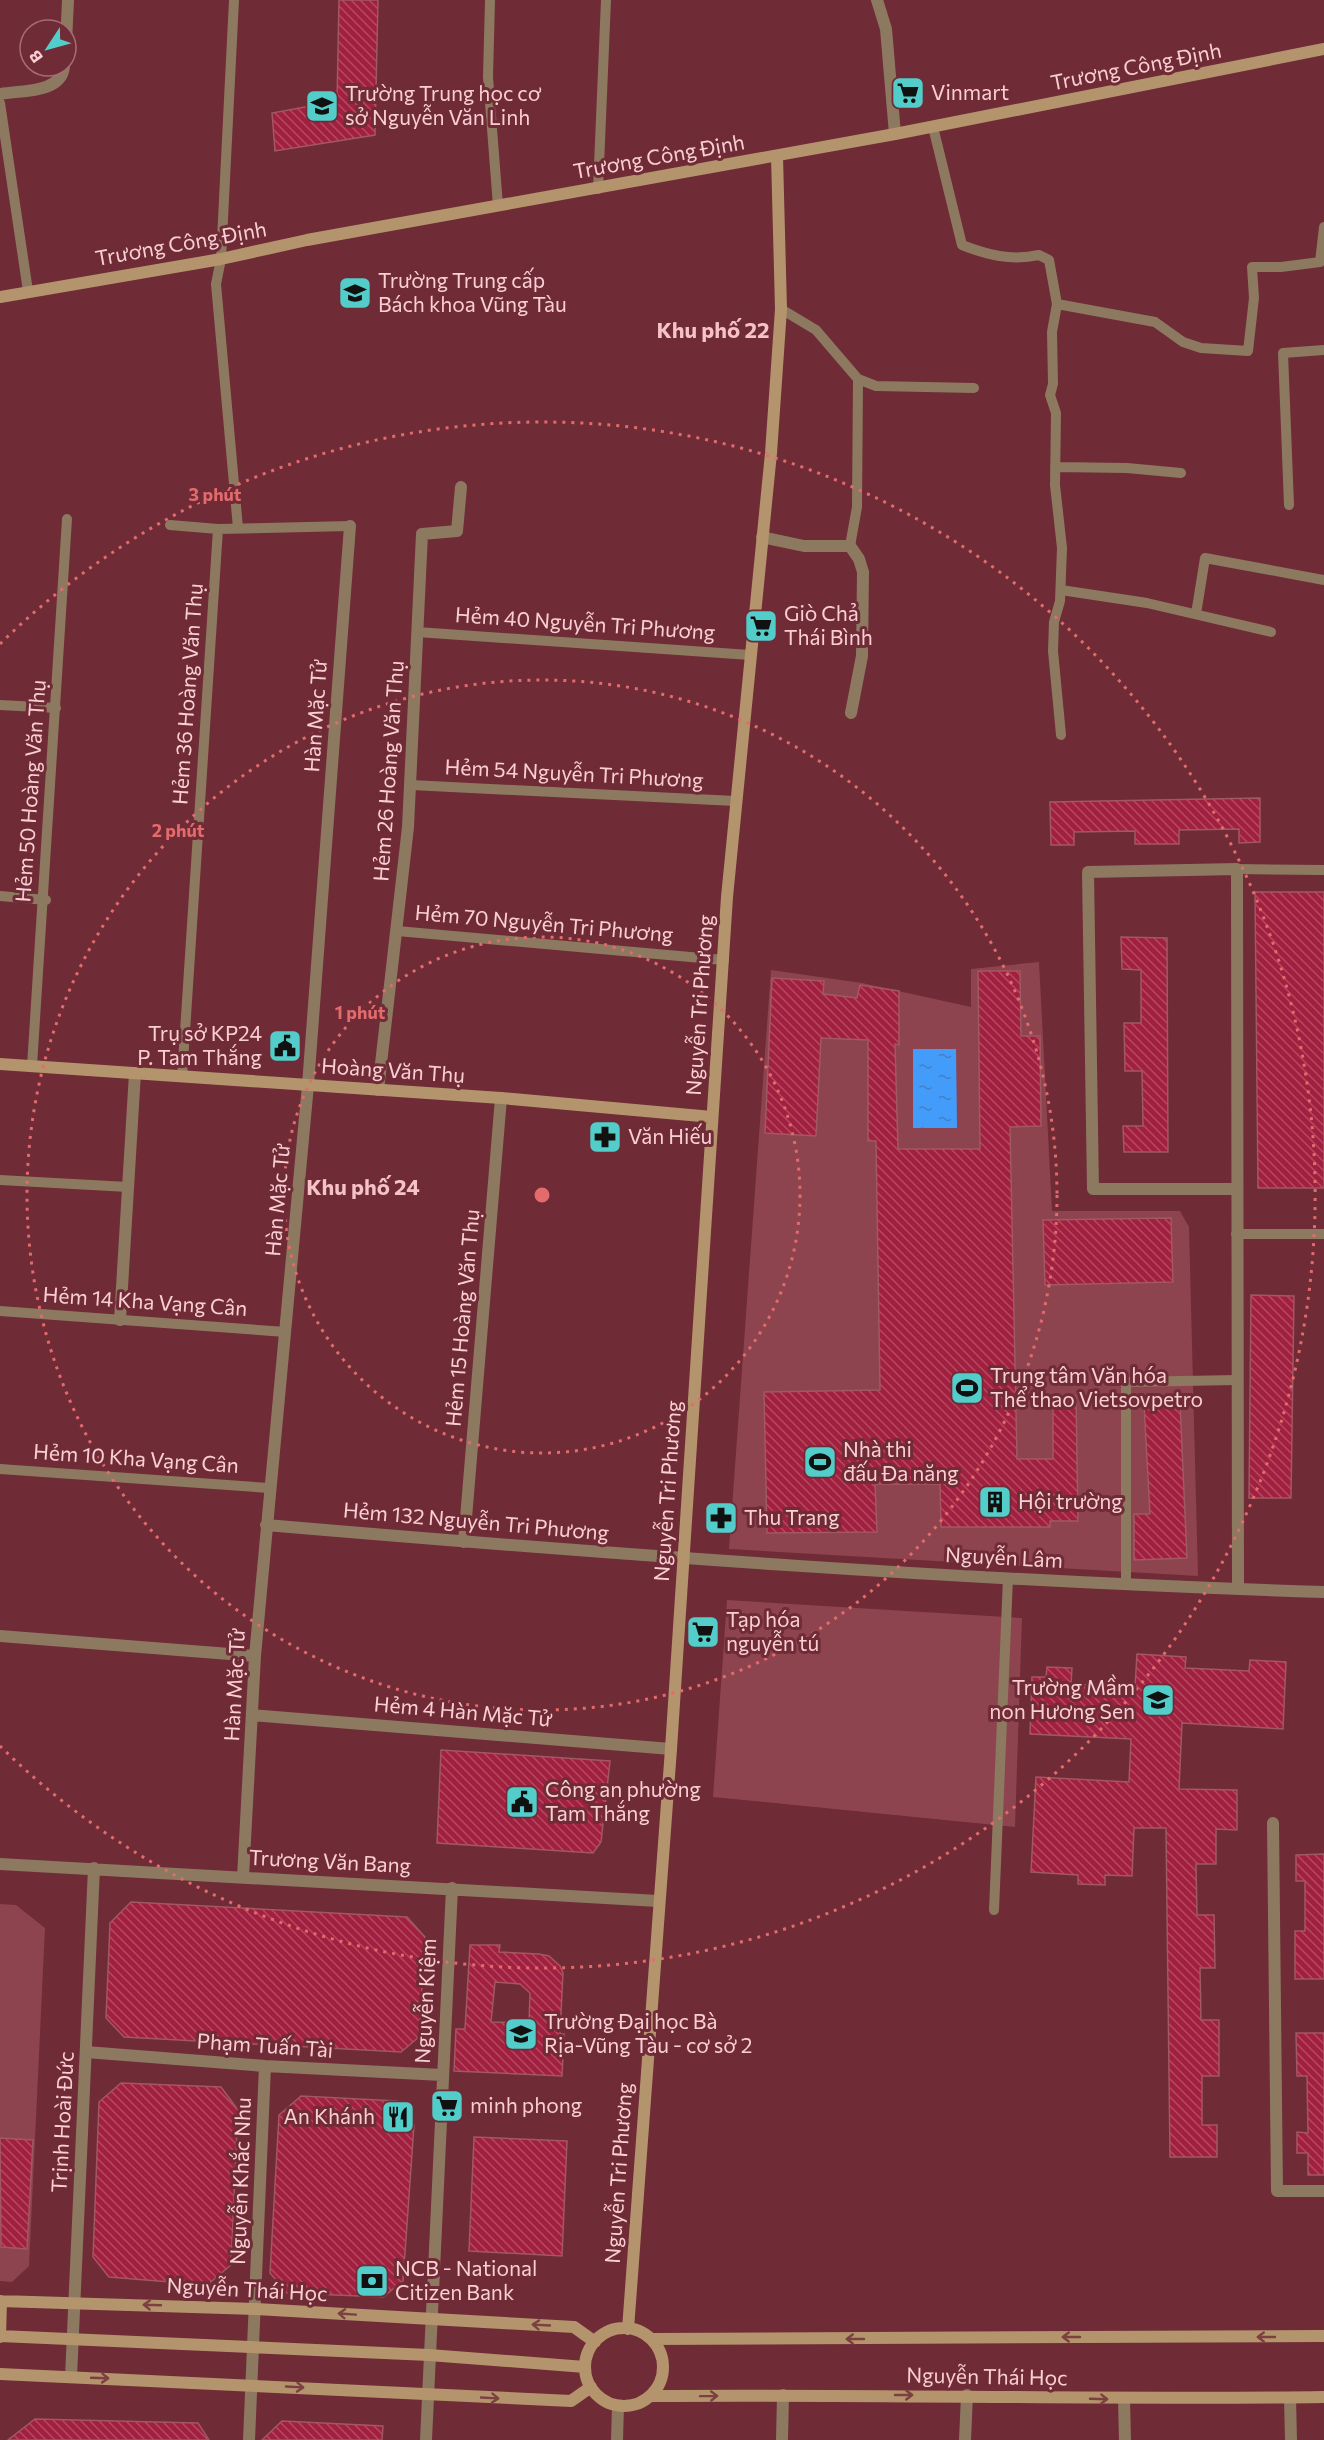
<svg xmlns="http://www.w3.org/2000/svg" width="1324" height="2440" viewBox="0 0 1324 2440" font-family="Commissioner,sans-serif">
<style>
.park{fill:#8e444f}
.water{fill:url(#water-ripples)}
.building{fill:url(#building-back-hatch);stroke:#a15861;stroke-width:1.5;fill-rule:evenodd}
.lines{fill:none;stroke-linecap:round;stroke-linejoin:round}
.lane{stroke:#8c7960;stroke-width:10}
.street{stroke:#8c7960;stroke-width:12}
.secondary{stroke:#b4946d;stroke-width:12}
.oneway{stroke:#7d4041}
.ring{fill:none;stroke:#e46b6c;stroke-width:3;stroke-dasharray:3 6}
.labels{text-anchor:middle;stroke-width:6;stroke-linejoin:round;paint-order:stroke}
.street-label{font-size:21px;fill:#facfd3;stroke:#6f2b36}
.poi-label{font-size:21px;fill:#facfd3;stroke:#6f2b36;text-anchor:start}
.neighbourhood-label{font-size:22px;font-weight:bold;fill:#f5c3c7;stroke:#6f2b36}
.centre{fill:#e46b6c;stroke:#6f2b36;stroke-width:3}
.ring-label{font-size:18px;text-anchor:middle;font-weight:bold;fill:#e46b6c;stroke:#6f2b36;stroke-width:6;stroke-linejoin:round;paint-order:stroke}
</style>
<defs>
<pattern id="water-ripples" width="26" height="14" patternUnits="userSpaceOnUse" patternTransform="scale(1.5)"><rect width="26" height="14" fill="#439bfa"/><path d="M2 4q2-2 4 0t4 0M15 11q2-2 4 0t4 0" fill="none" stroke="#457fc2"/></pattern>
<pattern id="building-back-hatch" width="6" height="6" patternUnits="userSpaceOnUse" patternTransform="scale(1.5)"><rect width="6" height="6" fill="#a11f3f"/><path d="M-1 5l2 2M0 0l6 6M5-1l2 2" fill="none" stroke="#b44963"/></pattern>
</defs>
<rect width="100%" height="100%" fill="#6f2b36"/>
<!-- park -->
<path class="park" d="M1039 962 1052 1211H1180L1189 1227 1198 1576 729 1549 771 970 862 983 971 1007V969Z
M727 1600 1022 1618 1015 1827 713 1797Z
M0 1904 16 1905 45 1928 29 2266 12 2282 0 2281Z"/>
<!-- water -->
<path class="water" d="M913 1049H956L957 1128H913Z"/>
<!-- building -->
<path class="building" d="M339 0H378L375 135 275 151 272 113 337 101Z
M1260 798V842L1239 843V829L1179 830V844H1135V831L1074 832V845H1051L1050 802Z
M1255 892H1324V1188H1258Z
M1121 937 1167 938 1168 1152H1124L1123 1126H1143L1142 1071H1125L1124 1023H1141V970L1122 969Z
M978 971H1020L1021 1036H1040L1041 1126 1010 1127 1017 1459H1053V1396H1076L1078 1521H1050V1527H941L940 1484H875L877 1532 767 1533 764 1392 880 1390 876 1141H868V1040L821 1038 816 1136 765 1133 772 978 824 981 823 994 857 998 860 985 899 991V1045L895 1044 898 1149H980Z
M1171 1218 1173 1282 1045 1285 1043 1220Z
M1251 1295 1294 1296 1291 1498H1249Z
M1180 1403 1187 1558 1134 1560V1514H1150L1144 1404Z
M1137 1654 1186 1657 1185 1668 1249 1671 1250 1660 1286 1662 1283 1729 1182 1723 1179 1789 1237 1790V1830L1216 1829V1864H1196L1197 1915H1214L1215 1968H1200L1201 2020H1219V2076H1202V2125H1217V2157H1170L1166 1828H1134L1132 1876 1105 1875V1885L1078 1884V1875L1031 1872 1036 1777 1129 1782 1131 1739 1030 1734 1032 1677H1046L1047 1667 1072 1668 1071 1684 1135 1687Z
M441 1750 610 1761 601 1842 593 1853 437 1843Z
M1324 1854V1979H1295V1931H1305V1881H1296V1855Z
M131 1902 407 1917 425 1937 419 2037 401 2052 124 2037 106 2018 110 1923Z
M470 1945H500L499 1952 539 1954 549 1956 560 1966 563 1973 560 2034H564L562 2076 454 2071 456 2029H465ZM495 1982 520 1984 530 1993 529 2023 491 2022Z
M1296 2033H1324V2175H1308V2153H1297V2132L1308 2133 1307 2076H1297Z
M121 2083 221 2087 238 2110 231 2265 207 2285 109 2277 93 2257 99 2102Z
M301 2096 397 2101 414 2125 403 2281 383 2297 287 2293 270 2273 279 2115Z
M474 2137 567 2141 562 2256 469 2251Z
M0 2138 33 2140 27 2249 1 2247Z
M35 2419 198 2423 209 2440H8Z
M282 2421 383 2426 382 2440H262Z"/>
<g class="lines">
<!-- lane -->
<path class="lane" d="M234 0 221 259 216 284 238 528
M490 0 488 77 498 206
M0 103 28 291
M933 127 962 245C987 255 1011 261 1039 255L1049 260 1057 304 1052 332 1053 384 1050 395 1056 413 1055 485 1062 548 1060 601 1054 622 1053 651 1061 735
M598 189 606 0
M1057 304 1155 322 1183 342 1201 348 1248 351 1254 298 1252 267H1281L1320 262 1324 227
M781 309 816 330 858 379 857 507 850 546
M858 379 876 386 974 388
M1055 467 1127 468 1181 473
M1289 505 1283 353 1324 350
M170 525 218 529 350 526
M1061 590 1147 603 1271 632
M1196 614 1205 558 1324 580
M417 632 750 655
M0 705 56 708
M411 785 735 801
M1237 869 1324 870
M0 896 46 900
M397 931 724 960
M32 1066 67 519
M182 1077 218 529
M0 1180 128 1187
M1236 1234H1324
M0 1311 286 1332
M0 1469 269 1488
M1126 1583V1382L1237 1380
M994 1910 1008 1578"/>
<!-- street -->
<path class="street" d="M877 0 886 29 895 134
M66 43 68 0
M0 94C20 90 62 94 64 66
M762 537 804 546H850L859 559 863 572 862 656 851 713
M378 1090 408 827 422 534 457 531 461 487
M1236 1189H1093L1088 872 1237 869 1238 1589
M120 1320 135 1073
M266 1525C618 1555 971 1581 1324 1592
M464 1542 501 1098
M0 1636 255 1656
M252 1715 671 1749
M1273 1823 1277 2191H1324
M0 1864 658 1901
M243 1877 255 1656 308 1085 350 526
M86 2052 265 2066 442 2075
M71 2377 94 1868
M1290 2398 1291 2440
M1124 2399 1125 2440
M249 2440 265 2066
M426 2440 452 1888
M617 2440 618 2406
M782 2440 783 2395
M965 2440 967 2395"/>
<!-- secondary -->
<path class="secondary" d="M0 297 221 259 307 240 895 134 1324 49
M0 1064 501 1098 712 1117
M0 2301 256 2309 574 2327 595 2342
M585 2367a39 39 0 1 1 78 0a39 39 0 1 1-78 0Z
M628 2329 671 1749 727 897 771 453 781 309 777 156
M0 2336 429 2355 585 2367
M0 2337 1 2301
M651 2339 1324 2336
M0 2374 571 2401 591 2387
M650 2396C875 2394 1099 2400 1324 2397"/>
</g>
<!-- one-way arrows -->
<defs><path id="oneway-shaft" d="M-6 0H5M1.5-3L5.5 0L1.5 3" fill="none" stroke-width="1.6" stroke-linecap="round" stroke-linejoin="round" transform="scale(1.5)"/></defs>
<g class="oneway">
<use href="#oneway-shaft" transform="translate(152 2305) rotate(-178)"/>
<use href="#oneway-shaft" transform="translate(347 2314) rotate(-176)"/>
<use href="#oneway-shaft" transform="translate(541 2325) rotate(-177)"/>
<use href="#oneway-shaft" transform="translate(1071 2337) rotate(180)"/>
<use href="#oneway-shaft" transform="translate(1266 2337) rotate(180)"/>
<use href="#oneway-shaft" transform="translate(855 2339) rotate(180)"/>
<use href="#oneway-shaft" transform="translate(100 2378) rotate(2)"/>
<use href="#oneway-shaft" transform="translate(295 2387) rotate(3)"/>
<use href="#oneway-shaft" transform="translate(904 2395)"/>
<use href="#oneway-shaft" transform="translate(709 2396) rotate(-1)"/>
<use href="#oneway-shaft" transform="translate(490 2398) rotate(3)"/>
<use href="#oneway-shaft" transform="translate(1099 2399) rotate(2)"/>
</g>
<!-- distance rings -->
<g class="ring">
<circle cx="542" cy="1195" r="258"/>
<circle cx="542" cy="1195" r="515"/>
<path d="M0 644A773 773 0 1 1 0 1746"/>
</g>
<!-- icons -->
<defs>
<symbol id="supermarket-square" viewBox="-11 -11 22 22"><rect x="-9" y="-9" width="18" height="18" rx="4" fill="#53cdca" stroke="#6f2b36"/><path d="M-6-5.5h2.5l.6 2H6L4.5 2H-2.5L-4.4-4H-6ZM-1.5 3.2a1.3 1.3 0 1 0 .1 0ZM3 3.2a1.3 1.3 0 1 0 .1 0Z" fill="#111"/></symbol>
<symbol id="school-square" viewBox="-11 -11 22 22"><rect x="-9" y="-9" width="18" height="18" rx="4" fill="#53cdca" stroke="#6f2b36"/><path d="M0-5L7-2L0 1L-7-2ZM-4 1L0 2.5L4 1V4Q0 6-4 4Z" fill="#111"/></symbol>
<symbol id="university-square" viewBox="-11 -11 22 22"><rect x="-9" y="-9" width="18" height="18" rx="4" fill="#53cdca" stroke="#6f2b36"/><path d="M0-5L7-2L0 1L-7-2ZM-4 1L0 2.5L4 1V4Q0 6-4 4Z" fill="#111"/></symbol>
<symbol id="civic-square" viewBox="-11 -11 22 22"><rect x="-9" y="-9" width="18" height="18" rx="4" fill="#53cdca" stroke="#6f2b36"/><path d="M-.6-6.5H3V-4.5H.6V-3L4-1V1h2V6H-6V1h2V-1L-.6-3ZM-1.2 2.5V6h2.4V2.5Z" fill="#111"/></symbol>
<symbol id="pharmacy-square" viewBox="-11 -11 22 22"><rect x="-9" y="-9" width="18" height="18" rx="4" fill="#53cdca" stroke="#6f2b36"/><path d="M-2-6h4v4h4v4h-4v4h-4v-4h-4v-4h4Z" fill="#111"/></symbol>
<symbol id="stadium-square" viewBox="-11 -11 22 22"><rect x="-9" y="-9" width="18" height="18" rx="4" fill="#53cdca" stroke="#6f2b36"/><path d="M0-5a6.5 5 0 1 0 0 10a6.5 5 0 1 0 0-10ZM-3.5-1.8h7v3.6h-7Z" fill="#111"/></symbol>
<symbol id="building-square" viewBox="-11 -11 22 22"><rect x="-9" y="-9" width="18" height="18" rx="4" fill="#53cdca" stroke="#6f2b36"/><path d="M-4-6H4V6H1V3H-1V6H-4ZM-2.5-4.3h1.7v1.8h-1.7ZM.8-4.3h1.7v1.8H.8ZM-2.5-1h1.7V.8h-1.7ZM.8-1h1.7V.8H.8Z" fill="#111"/></symbol>
<symbol id="restaurant-square" viewBox="-11 -11 22 22"><rect x="-9" y="-9" width="18" height="18" rx="4" fill="#53cdca" stroke="#6f2b36"/><path d="M-5-6h1v4h1v-4h1v4h1v-4h1v5L-1.5 .5V6h-2V.5L-5-1ZM5-6V6H3V1.5H1.5Q1.5-4 5-6Z" fill="#111"/></symbol>
<symbol id="bank-square" viewBox="-11 -11 22 22"><rect x="-9" y="-9" width="18" height="18" rx="4" fill="#53cdca" stroke="#6f2b36"/><path d="M-6-4H6V4H-6ZM0-2.3a2.3 2.3 0 1 0 0 4.6a2.3 2.3 0 1 0 0-4.6Z" fill="#111"/></symbol>
</defs>
<g fill-rule="evenodd">
<use href="#supermarket-square" x="889" y="74" width="38" height="38"/>
<use href="#school-square" x="303" y="87" width="38" height="38"/>
<use href="#university-square" x="336" y="274" width="38" height="38"/>
<use href="#supermarket-square" x="742" y="607" width="38" height="38"/>
<use href="#civic-square" x="266" y="1027" width="38" height="38"/>
<use href="#pharmacy-square" x="586" y="1118" width="38" height="38"/>
<use href="#stadium-square" x="948" y="1369" width="38" height="38"/>
<use href="#stadium-square" x="801" y="1443" width="38" height="38"/>
<use href="#building-square" x="976" y="1483" width="38" height="38"/>
<use href="#pharmacy-square" x="702" y="1499" width="38" height="38"/>
<use href="#supermarket-square" x="684" y="1613" width="38" height="38"/>
<use href="#school-square" x="1139" y="1681" width="38" height="38"/>
<use href="#civic-square" x="503" y="1783" width="38" height="38"/>
<use href="#university-square" x="502" y="2015" width="38" height="38"/>
<use href="#supermarket-square" x="428" y="2087" width="38" height="38"/>
<use href="#restaurant-square" x="379" y="2098" width="38" height="38"/>
<use href="#bank-square" x="353" y="2262" width="38" height="38"/>
</g>
<g class="labels">
<!-- street labels -->
<g class="street-label">
<text transform="translate(1136 67) rotate(-11)" y="7">Trương Công Định</text>
<text transform="translate(659 157) rotate(-10)" y="7">Trương Công Định</text>
<text transform="translate(181 244) rotate(-10)" y="7">Trương Công Định</text>
<text transform="translate(585 624) rotate(4)" y="7">Hẻm 40 Nguyễn Tri Phương</text>
<text transform="translate(188 694) rotate(-86)" y="7">Hẻm 36 Hoàng Văn Thụ</text>
<text transform="translate(316 716) rotate(-86)" y="7">Hàn Mặc Tử</text>
<text transform="translate(389 771) rotate(-86)" y="7">Hẻm 26 Hoàng Văn Thụ</text>
<text transform="translate(574 774) rotate(3)" y="7">Hẻm 54 Nguyễn Tri Phương</text>
<text transform="translate(31 791) rotate(-86)" y="7">Hẻm 50 Hoàng Văn Thụ</text>
<text transform="translate(544 924) rotate(5)" y="7">Hẻm 70 Nguyễn Tri Phương</text>
<text transform="translate(700 1005) rotate(-86)" y="7">Nguyễn Tri Phương</text>
<text transform="translate(393 1071) rotate(4)" y="7">Hoàng Văn Thụ</text>
<text transform="translate(278 1200) rotate(-85)" y="7">Hàn Mặc Tử</text>
<text transform="translate(145 1302) rotate(4)" y="7">Hẻm 14 Kha Vạng Cân</text>
<text transform="translate(463 1318) rotate(-85)" y="7">Hẻm 15 Hoàng Văn Thụ</text>
<text transform="translate(136 1459) rotate(4)" y="7">Hẻm 10 Kha Vạng Cân</text>
<text transform="translate(668 1491) rotate(-86)" y="7">Nguyễn Tri Phương</text>
<text transform="translate(476 1522) rotate(5)" y="7">Hẻm 132 Nguyễn Tri Phương</text>
<text transform="translate(1004 1558) rotate(3)" y="7">Nguyễn Lâm</text>
<text transform="translate(235 1685) rotate(-87)" y="7">Hàn Mặc Tử</text>
<text transform="translate(463 1712) rotate(5)" y="7">Hẻm 4 Hàn Mặc Tử</text>
<text transform="translate(330 1862) rotate(3)" y="7">Trương Văn Bang</text>
<text transform="translate(426 2001) rotate(-87)" y="7">Nguyễn Kiệm</text>
<text transform="translate(265 2046) rotate(4)" y="7">Phạm Tuấn Tài</text>
<text transform="translate(63 2122) rotate(-87)" y="7">Trịnh Hoài Đức</text>
<text transform="translate(619 2173) rotate(-86)" y="7">Nguyễn Tri Phương</text>
<text transform="translate(241 2181) rotate(-88)" y="7">Nguyễn Khắc Nhu</text>
<text transform="translate(247 2290) rotate(3)" y="7">Nguyễn Thái Học</text>
<text transform="translate(987 2377) rotate(1)" y="7">Nguyễn Thái Học</text>
</g>
<!-- poi labels -->
<g class="poi-label">
<text x="931" y="100">Vinmart</text>
<text x="345" y="101">Trường Trung học cơ<tspan x="345" dy="24">sở Nguyễn Văn Linh</tspan></text>
<text x="378" y="288">Trường Trung cấp<tspan x="378" dy="24">Bách khoa Vũng Tàu</tspan></text>
<text x="784" y="621">Giò Chả<tspan x="784" dy="24">Thái Bình</tspan></text>
<text x="262" y="1041" text-anchor="end">Trụ sở KP24<tspan x="262" dy="24">P. Tam Thắng</tspan></text>
<text x="628" y="1144">Văn Hiếu</text>
<text x="990" y="1383">Trung tâm Văn hóa<tspan x="990" dy="24">Thể thao Vietsovpetro</tspan></text>
<text x="843" y="1457">Nhà thi<tspan x="843" dy="24">đấu Đa năng</tspan></text>
<text x="1018" y="1509">Hội trường</text>
<text x="744" y="1525">Thu Trang</text>
<text x="726" y="1627">Tạp hóa<tspan x="726" dy="24">nguyễn tú</tspan></text>
<text x="1135" y="1695" text-anchor="end">Trường Mầm<tspan x="1135" dy="24">non Hương Sen</tspan></text>
<text x="545" y="1797">Công an phường<tspan x="545" dy="24">Tam Thắng</tspan></text>
<text x="544" y="2029">Trường Đại học Bà<tspan x="544" dy="24">Rịa-Vũng Tàu - cơ sở 2</tspan></text>
<text x="470" y="2113">minh phong</text>
<text x="375" y="2124" text-anchor="end">An Khánh</text>
<text x="395" y="2276">NCB - National<tspan x="395" dy="24">Citizen Bank</tspan></text>
</g>
<!-- neighbourhood labels -->
<g class="neighbourhood-label">
<text x="713" y="338">Khu phố 22</text>
<text x="363" y="1195">Khu phố 24</text>
</g>
</g>
<circle cx="542" cy="1195" r="9" class="centre"/>
<g class="ring-label">
<text x="215" y="501">3 phút</text>
<text x="178" y="837">2 phút</text>
<text x="360" y="1019">1 phút</text>
</g>
<!-- north arrow -->
<g transform="translate(48 48) rotate(234)"><circle r="28" fill="#6f2b36" stroke="#a76d75" stroke-width="1.5"/>
<path d="M0-4.5L10 22L0 15L-10 22Z" fill="#53cdca"/>
<text y="-9" font-size="16" font-weight="bold" text-anchor="middle" fill="#facfd3">B</text>
</g>
</svg>
